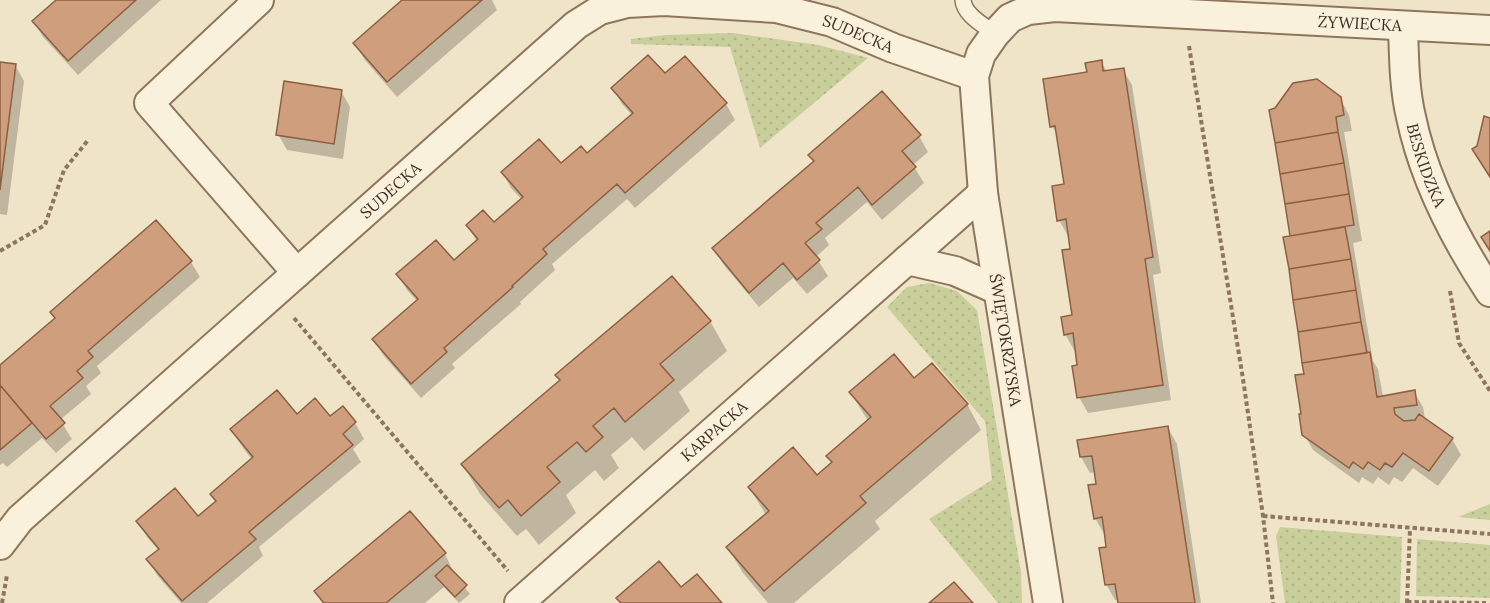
<svg xmlns="http://www.w3.org/2000/svg" width="1490" height="603" viewBox="0 0 1490 603" font-family="Lora,serif">
<style>
.grass{fill:url(#grass-dots)}
.shadow{fill:#0003}
.building{fill:#cf9f7d;stroke:#8d5f41;stroke-width:1.5}
.lines{fill:none;stroke-linecap:round;stroke-linejoin:round}
.service-casing{stroke:#8d765c;stroke-width:18}
.minor-casing{stroke:#8d765c;stroke-width:32}
.path{stroke:#8d765c;stroke-width:4;stroke-dasharray:4.5 3;stroke-linecap:butt}
.service{stroke:#faf1dc;stroke-width:15}
.minor{stroke:#faf1dc;stroke-width:28}
.labels{text-anchor:middle;stroke-width:4.5;stroke-linejoin:round;paint-order:stroke}
.street-label{font-size:16px;fill:#3d2e20;stroke:#f7eed8}
</style>
<defs>
<pattern id="grass-dots" width="8" height="8" patternUnits="userSpaceOnUse" patternTransform="scale(1.5)"><rect width="8" height="8" fill="#c9cf9b"/><path d="M2 2h.1M6 6h.1" fill="none" stroke="#aeb285" stroke-width="1.8" stroke-linecap="round"/></pattern>
</defs>
<rect width="100%" height="100%" fill="#f0e4c8"/>
<!-- grass -->
<path class="grass" d="M733 33 818 45 868 58 760 148 730 47 631 44V39L665 35Z
M929 283 957 291 977 310 1021 572 1022 603H998L929 519 992 480 985 421 887 307 907 287Z
M1490 504V520L1458 517Z
M1280 527 1402 537 1400 603H1285L1276 536Z
M1417 539 1490 545V598L1416 596Z"/>
<!-- shadow -->
<path class="shadow" d="M58 0H161L78 75 43 37 34 22Z
M405 0H492L497 10 397 97 364 59 355 43Z
M685 58 726 104 735 120 635 208 627 199 552 264 555 270 520 302 521 304 452 364 455 368 421 398 383 355 374 340 418 302 407 290 398 275 454 262 477 242 468 226 494 225 522 200 511 188 502 172 560 165 587 155 632 115 622 104 613 88 665 75Z
M1101 62 1107 72 1123 70 1132 85 1161 273 1153 275 1171 400 1088 413 1079 397V366L1077 350H1074L1065 334 1074 317 1072 251 1070 236H1068L1059 220 1066 185 1059 138 1052 126 1088 73Z
M0 63 15 65 24 81 7 215 0 214Z
M341 91 350 107 343 159 287 150 278 134Z
M1340 98 1349 115 1352 131 1344 132 1362 241 1353 243 1373 361 1378 369 1383 397 1414 392 1423 407 1425 419 1452 439 1461 455 1438 486 1413 468 1402 482 1394 477 1389 485 1378 477 1373 484 1362 477 1359 483 1313 450 1304 434 1306 375 1292 237Z
M919 136 928 152 913 165 924 183 882 220 867 202 825 238 829 245 816 257 828 276 807 294 793 278 759 307 723 264 714 248 814 163 810 156Z
M191 262 200 277 97 366 101 373 86 386 91 394 60 420 72 439 56 453 42 438 7 467 3 463 0 465V367Z
M710 321 727 351 679 392 690 411 644 451 632 437 611 455 619 468 604 481 595 470 566 495 576 513 539 545 526 529 517 536 480 494 463 465Z
M914 381 967 404 981 430 875 521 880 529 794 603H768L743 573 728 548 766 515 749 487 817 477 832 464 828 456 868 421 851 393Z
M342 408 355 423 364 439 353 449 361 462 259 547 263 556 207 603H181L157 575 148 559 159 551 147 537 138 521 198 518 217 502 212 494 252 460 241 445 232 430 297 416 330 418Z
M1168 428 1177 444 1201 603H1120L1119 600H1115L1106 584 1108 549 1106 533 1104 534 1095 518 1098 485 1096 472 1090 473 1081 457Z
M410 513 445 554 456 577 470 594 459 603 444 587 425 603H322L316 592Z"/>
<!-- building -->
<path class="building" d="M56 0H136L68 61 32 21Z
M402 0H482L387 82 353 43Z
M648 55 665 73 685 56 727 103 625 193 617 184 543 249 547 254 512 286 513 287 444 348 447 352 411 384 372 339 418 299 396 274 436 240 454 260 478 239 466 225 483 210 494 222 523 197 501 172 539 139 561 163 581 146 587 153 619 125 633 113 611 88Z
M1102 60 1103 71 1124 68 1153 257 1145 259 1163 385 1077 398 1072 366 1077 365 1073 333 1064 335 1061 317 1072 315 1062 250 1070 249 1066 219 1057 221 1052 186 1064 184 1055 126 1050 127 1043 79 1087 72 1085 63Z
M0 62 16 64 0 190Z
M1317 79 1341 97 1344 115 1336 117 1338 132 1275 143 1269 110 1275 108 1293 83Z
M284 81 342 90 334 144 276 135Z
M882 91 921 135 902 151 916 167 872 205 858 187 816 223 822 229 805 243 820 260 797 280 783 263 749 293 712 248 814 161 808 155Z
M1484 116 1490 118V177L1472 149 1477 146Z
M1338 132 1344 163 1280 174 1275 143Z
M1344 163 1349 194 1285 204 1280 174Z
M1349 194 1354 225 1290 236 1285 204Z
M156 220 192 261 88 351 93 357 77 371 83 378 50 406 65 423 46 439 0 385V365L55 318 50 312Z
M1345 227 1351 259 1289 269 1283 237Z
M1490 231V251L1481 237Z
M1351 259 1356 290 1293 300 1289 269Z
M672 276 711 321 660 364 674 380 625 422 614 408 593 426 603 437 586 452 577 442 547 467 560 482 521 516 508 500 499 508 461 464 560 380 555 375Z
M1356 290 1361 322 1298 332 1293 300Z
M1361 322 1367 353 1302 363 1298 332Z
M1370 352 1377 397 1415 390 1417 405 1394 408 1395 414 1404 421 1415 420 1419 414 1453 438 1429 471 1403 453 1392 467 1385 463 1380 470 1368 462 1363 469 1353 462 1349 468 1302 435 1299 414H1301L1295 375 1304 374 1302 363Z
M894 354 914 378 932 363 968 404 860 496 866 503 764 591 726 547 769 511 748 487 793 447 817 475 832 462 826 456 871 417 849 392Z
M0 385 32 423 0 450Z
M277 390 297 414 315 398 330 416 343 406 356 422 343 434 353 445 249 532 256 539 182 601 146 559 159 549 136 521 175 488 198 516 216 501 210 494 253 457 230 429Z
M1168 426 1195 603H1118L1115 584 1105 585 1099 548 1106 547 1104 530 1102 517 1094 519 1088 485 1096 484 1092 456 1080 457 1077 440Z
M410 511 446 553 386 603H324L314 591Z
M659 561 681 587 697 574 722 603H621L616 598Z
M447 565 467 585 455 597 435 576Z
M954 582 973 603H929Z"/>
<g class="lines">
<defs>
<path id="service" d="M963 0C964 15 984 25 995 34"/>
<g id="minor">
<path d="M259 0 149 103 297 273"/>
<path id="s1" d="M1403 26C1404 56 1404 88 1411 117 1424 180 1455 239 1490 292"/>
<path d="M907 260 955 271 998 290"/>
<path id="s2" d="M0 545 20 519 576 25 600 10 627 3 664 1 776 8 832 22 893 48 974 76"/>
<path id="s3" d="M519 603 983 193"/>
<path id="s4" d="M1048 603 983 193 974 76 981 54 995 34 1010 18 1028 10 1055 7 1490 30"/>
</g>
</defs>
<!-- service casing -->
<use href="#service" class="service-casing"/>
<!-- minor casing -->
<use href="#minor" class="minor-casing"/>
<!-- path -->
<path class="path" d="M1189 46 1243 379 1263 516 1273 603
M0 251 45 225 64 170 89 139
M1450 291 1459 343 1490 391
M294 318 508 571
M1263 516 1490 534
M1407 602 1486 603
M2 603 7 575
M1407 603 1410 529"/>
<!-- service -->
<use href="#service" class="service"/>
<!-- minor -->
<use href="#minor" class="minor"/>
</g>
<g class="labels">
<!-- street labels -->
<g class="street-label">
<text dy="6" stroke="none"><textPath href="#s4" startOffset="954">ŻYWIECKA</textPath></text>
<text dy="6" stroke="none"><textPath href="#s2" startOffset="1068">SUDECKA</textPath></text>
<text dy="6" stroke="none"><textPath href="#s1" startOffset="142">BESKIDZKA</textPath></text>
<text dy="6" stroke="none"><textPath href="#s2" startOffset="528">SUDECKA</textPath></text>
<text transform="translate(1006 340) rotate(81)" y="6">ŚWIĘTOKRZYSKA</text>
<text dy="6" stroke="none"><textPath href="#s3" startOffset="260">KARPACKA</textPath></text>
</g>
</g>
</svg>
